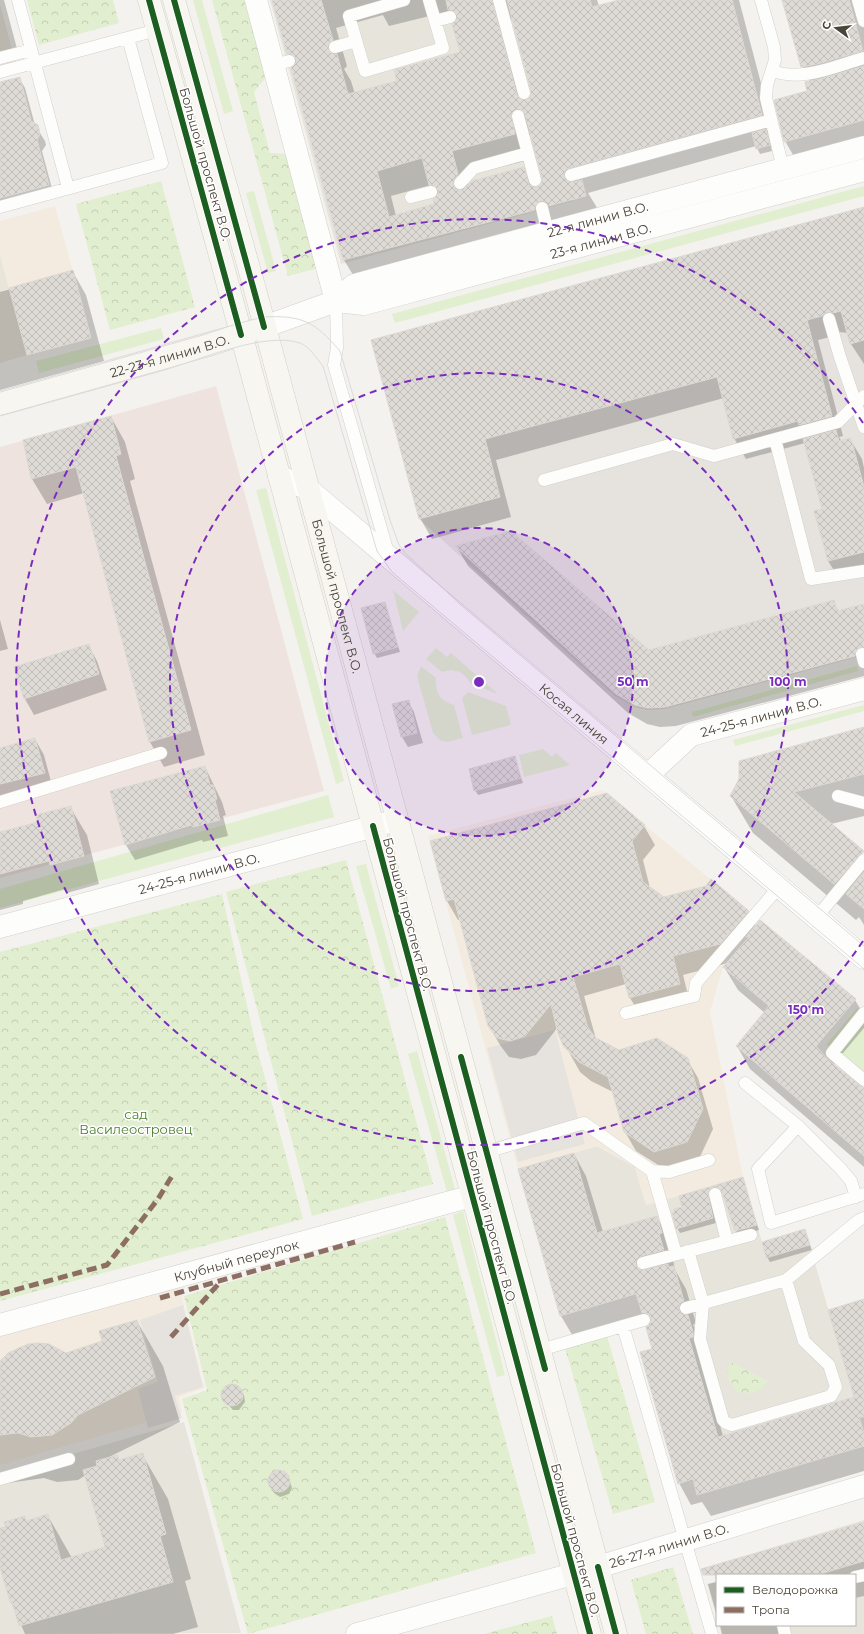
<svg xmlns="http://www.w3.org/2000/svg" width="864" height="1634" viewBox="0 0 864 1634" font-family="Montserrat,sans-serif">
<style>
.residential{fill:#e7e4dc}
.commercial{fill:#f3ebdf}
.industrial{fill:#e6e2de}
.education{fill:#eae5da}
.medical{fill:#eee3df}
.green{fill:#e1eecf}
.forest{fill:url(#forest-crowns)}
.parking{fill:#e6e3df}
.shadow{fill:#0003;fill-rule:evenodd}
.building{fill:url(#building-cross-hatch);stroke:#dcd9d4;fill-rule:evenodd}
.lines{fill:none;stroke-linecap:round;stroke-linejoin:round}
.service-casing{stroke:#d2d0cb;stroke-width:13}
.minor-casing{stroke:#d2d0cb;stroke-width:23}
.tertiary-casing{stroke:#d2d0cb;stroke-width:23}
.secondary-casing{stroke:#d3cfc5;stroke-width:23}
.service{stroke:#fdfdfc;stroke-width:12}
.minor{stroke:#fdfdfc;stroke-width:22}
.tertiary{stroke:#fdfdfc;stroke-width:22}
.secondary{stroke:#f7f6f1;stroke-width:22}
.tram{stroke:#dbdbda;stroke-width:1}
.quiet{stroke:#8d6e63;stroke-width:5;stroke-dasharray:10 5;stroke-linecap:butt}
.cycleway-casing{stroke:#fff;stroke-width:8}
.cycleway{stroke:#1b5e20;stroke-width:6}
.ring{fill:none;stroke:#7b2cbf;stroke-width:2;stroke-dasharray:7 5}
.labels{text-anchor:middle;stroke-width:3;stroke-linejoin:round;paint-order:stroke}
.street-label{font-size:13px;fill:#4b4439;stroke:#fff}
.park-label{font-size:13px;fill:#4a7f2a;stroke:#fff}
.centre{fill:#7b2cbf;stroke:#fff;stroke-width:2}
.ring-label{font-size:12px;text-anchor:middle;font-weight:bold;fill:#7b2cbf;stroke:#fff;stroke-width:3;stroke-linejoin:round;paint-order:stroke}
</style>
<defs>
<pattern id="forest-crowns" width="20" height="18" patternUnits="userSpaceOnUse"><rect width="20" height="18" fill="#e1eecf"/><path d="M2 6a3 3 0 1 1 6 0M12 15a3 3 0 1 1 6 0" fill="none" stroke="#c3cdb2"/></pattern>
<pattern id="building-cross-hatch" width="8" height="8" patternUnits="userSpaceOnUse"><rect width="8" height="8" fill="#dedbd6"/><path d="M0 0l8 8M0 8l8-8" fill="none" stroke="#c0bdb8"/></pattern>
</defs>
<rect width="100%" height="100%" fill="#f4f2ee"/>
<!-- residential -->
<path class="residential" d="M270 0H519L573 201 341 264Z
M597 1146 635 1167 646 1205 743 1177 762 1242 805 1229 864 1433V1446L697 1495 693 1480 678 1484 640 1352 652 1348 636 1295 560 1316 518 1169Z
M184 1422 241 1633 0 1634V1475Z
M864 1520V1634H721L719 1625H855V1575H720L717 1564Z
M717 1581V1619L707 1584Z"/>
<!-- commercial -->
<path class="commercial" d="M55 206 91 338 27 355 0 255V221Z
M602 790 748 910 725 942 723 967 710 1012 743 1177 646 1205 635 1167 597 1146 518 1169 428 836Z
M179 1285 204 1388 179 1397 182 1412 0 1465V1336Z"/>
<!-- industrial -->
<path class="industrial" d="M864 207V655L665 709 648 710 635 707 615 696 419 519 371 340Z"/>
<!-- education -->
<path class="education" d="M0 5 16 63 0 68Z
M0 255 27 355 0 363Z"/>
<!-- medical -->
<path class="medical" d="M216 386 324 791 0 878V447Z"/>
<!-- green -->
<path class="green" d="M193 0H202L233 111 224 114Z
M864 186V196L395 323 392 314Z
M254 191 276 271 268 273 246 193Z
M161 328 164 339 39 373 36 361Z
M266 488 344 781 336 784 256 490Z
M393 590 419 612 403 631Z
M436 648 447 657 451 653 498 694 471 684 466 677 460 672 451 670 442 672 426 659Z
M421 666 436 678C435 693 440 701 454 705L463 738 447 742 441 741 433 733 417 676Z
M857 666 858 671 693 717 692 712Z
M468 692 506 706 511 725 472 735 462 698Z
M864 705V711L735 746 733 740Z
M543 749 552 757 556 753 570 765 524 777 519 755Z
M328 795 334 817 0 908V889Z
M366 864 399 986 391 989 356 866Z
M857 1008 864 1014V1076L826 1045Z
M417 1051 455 1189 447 1192 408 1054Z
M463 1211 505 1375 497 1377 453 1215Z"/>
<!-- forest -->
<path class="forest" d="M27 0H113L119 23 39 45Z
M212 0H244L266 77 254 92 270 153 287 154 319 268 288 276Z
M161 181 195 307 110 330 76 204Z
M346 860 433 1184 312 1216 226 892Z
M222 894 255 1041 303 1219 0 1301V952Z
M445 1217 536 1553 248 1634 182 1399 207 1390 184 1296Z
M607 1336 655 1502 613 1514 565 1348Z
M731 1362 768 1381 760 1390 753 1393 739 1392C729 1384 724 1374 731 1362Z
M673 1567 693 1634H646L631 1580Z
M552 1616 557 1634H483Z"/>
<!-- parking -->
<path class="parking" d="M768 447 802 571 636 620 618 549 569 563 556 507Z
M555 1030 585 1144 518 1162 487 1048Z
M183 1305 203 1387 175 1396 182 1418 148 1428 138 1389 158 1382 140 1320Z"/>
<!-- shadow -->
<path class="shadow" d="M0 0H4L19 56 0 61Z
M273 0H597L599 6 623 0H739L776 140 770 142 772 151 760 154 756 146 588 193 596 206 600 221 359 285 344 260 295 66 288 53ZM450 11 456 22 461 53 398 81 355 94 351 81 344 69 347 66 336 28 383 15 389 26ZM513 19 532 91 530 99 526 101 506 28 508 20ZM531 134 543 178 541 186 534 188 523 169 468 186 466 176 529 160 525 140ZM431 185 437 197 436 205 396 216 391 196Z
M783 0H864V147L799 165 785 141 809 91 810 82 802 66Z
M19 78 25 88 35 125 45 141 46 145 42 151 54 196 0 206V83Z
M864 208V364L851 344 848 333 839 332 834 336 818 340 843 436 839 437 842 442 850 439 862 459 864 468V574L840 580 828 561 815 512 823 510 805 443 746 459 734 438 724 398 496 460 511 517 432 539 420 518 372 341Z
M73 272 86 295 104 361 0 390V292Z
M111 417 125 442 135 479 130 481 205 755 164 767 150 742 84 493 47 504 32 479 24 441Z
M457 547 648 651 833 602 839 612 864 605V676L676 726 660 727 647 724 628 713 468 566Z
M385 603 400 652 377 658 374 653Z
M0 620 8 649 0 651Z
M88 645 97 661 107 690 34 715 25 699 15 667Z
M408 701 414 712 423 743 408 747 402 737Z
M864 728V816L831 824 864 856V925L859 917 856 920 753 833 731 796Z
M35 739 44 755 53 789 0 803V749Z
M514 758 523 783 478 795 475 790Z
M205 767 222 802 226 815 223 816 228 836 203 842 202 840 135 860 126 845Z
M70 807 87 835 99 884 67 893 65 889 23 901V904L0 910V834L39 823Z
M644 826 655 845 643 860 650 888 664 898 748 911 756 926 855 1000 864 1015V1028L833 1065 864 1090V1167L750 1069 737 1046 765 1013 738 990 724 967 728 963 683 975 690 1003 641 1016 630 998 626 984 584 996 596 1039 619 1051 687 1059 698 1078 713 1129 698 1161 666 1170 636 1151 625 1132 613 1092 591 1081 580 1072 559 1034 558 1027 536 1055 521 1059 509 1057 500 1045 489 1026 460 919 458 920 447 901 431 842Z
M574 1154 586 1176 603 1232 657 1218 669 1239 675 1270 686 1289 696 1323 693 1325 700 1338 701 1360 723 1436 855 1398 864 1300V1471L711 1516 702 1502 691 1505 679 1483 650 1326 645 1317 574 1338 561 1316 519 1170Z
M742 1178 759 1230 738 1236 724 1195 720 1191 713 1193 710 1198 716 1223 680 1233 677 1228 683 1207 680 1197Z
M805 1231 812 1250 770 1262 767 1257Z
M137 1321 163 1366 180 1422 107 1458 117 1456 120 1461 142 1454 168 1499 191 1579 185 1581 198 1627 173 1634H25L11 1602 0 1565V1529L24 1517 27 1522 48 1516 72 1558 107 1548 86 1475 78 1480 57 1482 44 1478 0 1484V1363L18 1348 39 1344 66 1354 104 1341Z
M229 1384 236 1385 244 1395 245 1402 239 1410H233L222 1398V1391Z
M276 1471 286 1473 289 1479 292 1488 289 1494 280 1497 274 1493 271 1488 268 1481 271 1475Z
M864 1523V1596L855 1598V1575H721Z
M717 1582V1616L708 1584Z
M720 1625H780L783 1634H722Z"/>
<!-- building -->
<path class="building" d="M272 0H321L333 40 328 45V49L333 54H337L348 94 397 81 394 70 460 52 452 24 457 19V15L452 10H448L446 0H492L517 95 522 100 530 98 531 91 507 0H590L592 7 619 0H732L762 115 566 169 564 174 565 180 573 182 582 180 586 196 549 206 544 201H540L535 206V210L343 260 291 68 296 63V59L291 54H287ZM516 109H520L525 114 542 178 541 185 537 187 529 185 524 167 472 181 463 190 455 189 453 182 458 174 452 151 515 134 511 114ZM422 158 429 185H433L438 190V194L433 199 434 204 389 217 377 171Z
M782 0H849L863 51 817 64 801 67Z
M864 66V120L784 142 774 100 807 91 805 82 820 79Z
M20 77 31 121 38 125 39 129 40 134 37 140 49 185 0 198V82Z
M766 129 770 145 756 149 752 133Z
M864 207V340L850 344 841 311 833 313 827 312 822 316 807 320 832 416 799 425 798 421 733 439 717 377 485 439 500 497 419 519 371 340Z
M73 270 91 338 27 355 9 288Z
M111 416 121 454 116 456 191 730 149 742 76 467 31 479 23 440Z
M836 430 839 441 851 438 864 487V552L828 561 814 511 822 509 803 439Z
M511 531 649 650 834 600 837 611 864 604V647L857 649 855 656 665 707 648 708 635 705 616 694 455 546Z
M385 602 398 647 373 654 361 608Z
M89 644 99 674 24 699 14 667Z
M409 700 417 733 401 737 392 704Z
M864 727V774L794 792 864 851 834 884 730 796 739 779V761Z
M35 738 45 773 0 784V748Z
M515 756 521 778 474 791 469 769Z
M205 766 210 785H213L217 799 215 800 220 820 193 827 192 825 125 845 110 791Z
M607 793 645 825 632 841 643 882 664 897 706 886 711 879 749 911 720 944 673 956 680 984 629 998 620 964 573 977 588 1028 596 1038 619 1050 657 1038 688 1058 703 1109 687 1142 654 1152 624 1132 608 1077 579 1062 564 1047 558 1034 551 1004 525 1036 510 1041 497 1038 488 1026 454 899 446 901 430 841Z
M71 806 84 856 50 865 49 861 0 874V832L38 822 36 815Z
M864 872V909L846 894Z
M760 920 856 999 816 1046 827 1059 864 1088V1156L736 1046 769 1006 723 967 750 936 746 937Z
M574 1153 597 1233 657 1216 662 1233 659 1234 664 1250 641 1256 636 1261V1265L641 1270 668 1264V1267L674 1266 684 1301 680 1303 679 1310 681 1314 688 1315 693 1332V1337L689 1338 718 1437 854 1397 828 1310 864 1299V1417H859L864 1433V1446L697 1495 693 1479 678 1484 640 1352 652 1349 646 1327 650 1325 651 1318 646 1313H642L636 1294 560 1316 518 1169Z
M743 1177 757 1225 735 1231 722 1192 717 1187H714L710 1189 708 1195 713 1218 676 1229 672 1212H674V1209L682 1207 679 1196Z
M805 1229 810 1245 766 1258 762 1242Z
M137 1320 155 1377 78 1415 71 1423 52 1435 31 1437 18 1433 0 1435V1361L8 1353 28 1344 38 1343 49 1344 66 1353 102 1341 99 1331Z
M221 1395a11 11 0 1 1 22 0a11 11 0 1 1-22 0Z
M143 1453 166 1534 160 1536 173 1582 19 1626 12 1602H10L0 1567V1528L6 1527 4 1522 25 1516 26 1521 48 1514 61 1560 105 1547 83 1470 97 1466 96 1461 117 1455 119 1460Z
M268 1481a11 11 0 1 1 22 0a11 11 0 1 1-22 0Z
M864 1522V1561L817 1575H703L701 1569Z"/>
<g class="lines">
<defs>
<path id="service" d="M18 0 68 188
M404 0 349 16 365 71 443 48 429 0
M499 0 524 93
M761 0 774 47 775 60 767 85 766 98 784 173
M858 0 864 21
M435 21 450 17
M335 47 356 41
M0 58 31 50
M273 65 289 61
M773 71C802 82 835 66 864 58
M0 72 157 30
M518 116 535 180
M571 175 771 120
M460 183 474 168 528 153
M411 197 431 192
M0 207 162 163 128 38
M542 208 548 233
M336 301 337 348 334 365 388 553
M829 319 840 357 864 427
M775 439 811 579 864 571
M544 480 673 444 714 456 838 422 864 396
M862 654 864 662
M838 796 864 803
M0 802 161 753
M816 918 864 860
M626 1013 694 996 696 983 779 887
M864 1013 832 1053 864 1080
M745 1083 798 1126 840 1168 851 1181 856 1197
M798 1126 758 1169 771 1223 864 1194
M486 1152 584 1123 652 1171 669 1172 709 1160
M652 1171 676 1254
M715 1194 727 1241
M688 1251 703 1303 700 1339 723 1420 726 1423 732 1425 831 1396 836 1387 829 1365 804 1341 786 1280 859 1220 864 1218
M643 1263 751 1235
M686 1308 786 1280
M623 1326 644 1320
M540 1350 623 1326 712 1634
M0 1479 69 1459
M855 1577 864 1575
M783 1625 785 1634"/>
<g id="minor">
<path d="M256 0 336 301"/>
<path id="s1" d="M279 476 308 489 864 958"/>
<path id="s2" d="M648 775 691 735 864 689"/>
<path id="s3" d="M0 927 397 820"/>
<path id="s4" d="M0 1325 472 1196"/>
<path id="s5" d="M598 1567 864 1486"/>
</g>
<g id="tertiary">
<path id="s6" d="M336 301 364 304 864 170"/>
<path id="s7" d="M264 327 336 301 354 285 864 147"/>
<path d="M357 1634 598 1567"/>
</g>
<g id="secondary">
<path d="M149 0 221 259 590 1634"/>
<path id="s8" d="M174 0 254 286 616 1634"/>
<path id="s9" d="M0 404 209 345 254 330"/>
</g>
</defs>
<!-- service casing -->
<use href="#service" class="service-casing"/>
<!-- minor casing -->
<use href="#minor" class="minor-casing"/>
<!-- tertiary casing -->
<use href="#tertiary" class="tertiary-casing"/>
<!-- secondary casing -->
<use href="#secondary" class="secondary-casing"/>
<!-- service -->
<use href="#service" class="service"/>
<!-- minor -->
<use href="#minor" class="minor"/>
<!-- tertiary -->
<use href="#tertiary" class="tertiary"/>
<!-- secondary -->
<use href="#secondary" class="secondary"/>
<!-- tram -->
<path class="tram" d="M0 391 262 317C302 315 314 321 340 351L390 520 399 545 405 553 461 605 864 946
M0 416C54 401 107 386 161 371 197 361 264 331 300 343 309 346 317 359 323 366L377 551 392 572 864 969"/>
<!-- quiet -->
<path class="quiet" d="M0 1294 107 1265 158 1199 172 1176
M160 1298 355 1242
M171 1337 222 1280"/>
<defs>
<path id="cycleway" d="M149 0 241 335
M174 0 264 327
M373 826 590 1634
M461 1057 545 1369
M598 1567 616 1634"/>
</defs>
<!-- cycleway casing -->
<use href="#cycleway" class="cycleway-casing"/>
<!-- cycleway -->
<use href="#cycleway" class="cycleway"/>
</g>
<!-- distance rings -->
<circle cx="479" cy="682" r="154" fill="#7b2cbf" fill-opacity=".12"/>
<g class="ring">
<circle cx="479" cy="682" r="154"/>
<circle cx="479" cy="682" r="309"/>
<path d="M863 941A463 463 0 1 1 863 423"/>
</g>
<g class="labels">
<!-- street labels -->
<g class="street-label">
<text transform="translate(206 164) rotate(74)" y="5">Большой проспект В.О.</text>
<text dy="5" stroke="none"><textPath href="#s7" startOffset="353">22-я линии В.О.</textPath></text>
<text dy="5" stroke="none"><textPath href="#s6" startOffset="273">23-я линии В.О.</textPath></text>
<text dy="5" stroke="none"><textPath href="#s9" startOffset="176">22-23-я линии В.О.</textPath></text>
<text dy="5" stroke="none"><textPath href="#s8" startOffset="618">Большой проспект В.О.</textPath></text>
<text dy="5" stroke="none"><textPath href="#s1" startOffset="380">Косая линия</textPath></text>
<text dy="5" stroke="none"><textPath href="#s2" startOffset="131">24-25-я линии В.О.</textPath></text>
<text dy="5" stroke="none"><textPath href="#s3" startOffset="206">24-25-я линии В.О.</textPath></text>
<text transform="translate(408 914) rotate(75)" y="5">Большой проспект В.О.</text>
<text transform="translate(492 1227) rotate(75)" y="5">Большой проспект В.О.</text>
<text dy="5" stroke="none"><textPath href="#s4" startOffset="245">Клубный переулок</textPath></text>
<text transform="translate(576 1540) rotate(75)" y="5">Большой проспект В.О.</text>
<text dy="5" stroke="none"><textPath href="#s5" startOffset="74">26-27-я линии В.О.</textPath></text>
</g>
<!-- park labels -->
<g class="park-label">
<text x="136" y="1119">сад<tspan x="136" dy="15">Василеостровец</tspan></text>
</g>
</g>
<circle cx="479" cy="682" r="6" class="centre"/>
<g class="ring-label">
<text x="633" y="686">50 m</text>
<text x="788" y="686">100 m</text>
<text x="806" y="1014">150 m</text>
</g>
<!-- legend -->
<rect x="716" y="1574" width="140" height="52" fill="#ffffff" stroke="#b7b4b0"/>
<rect x="724" y="1587" width="20" height="6" fill="#1b5e20" stroke="#b7b4b0"/>
<text x="752" y="1594" font-size="12" fill="#4b4439">Велодорожка</text>
<rect x="724" y="1607" width="20" height="6" fill="#8d6e63" stroke="#b7b4b0"/>
<text x="752" y="1614" font-size="12" fill="#4b4439">Тропа</text>
<!-- north arrow -->
<g transform="translate(836 28) rotate(285)" stroke="#ffffff" stroke-width="3" paint-order="stroke">
<path d="M0-3L7 15L0 10L-7 15Z" fill="#4b4439"/>
<text y="-6" font-size="11" font-weight="bold" text-anchor="middle" fill="#4b4439">С</text>
</g>
</svg>
